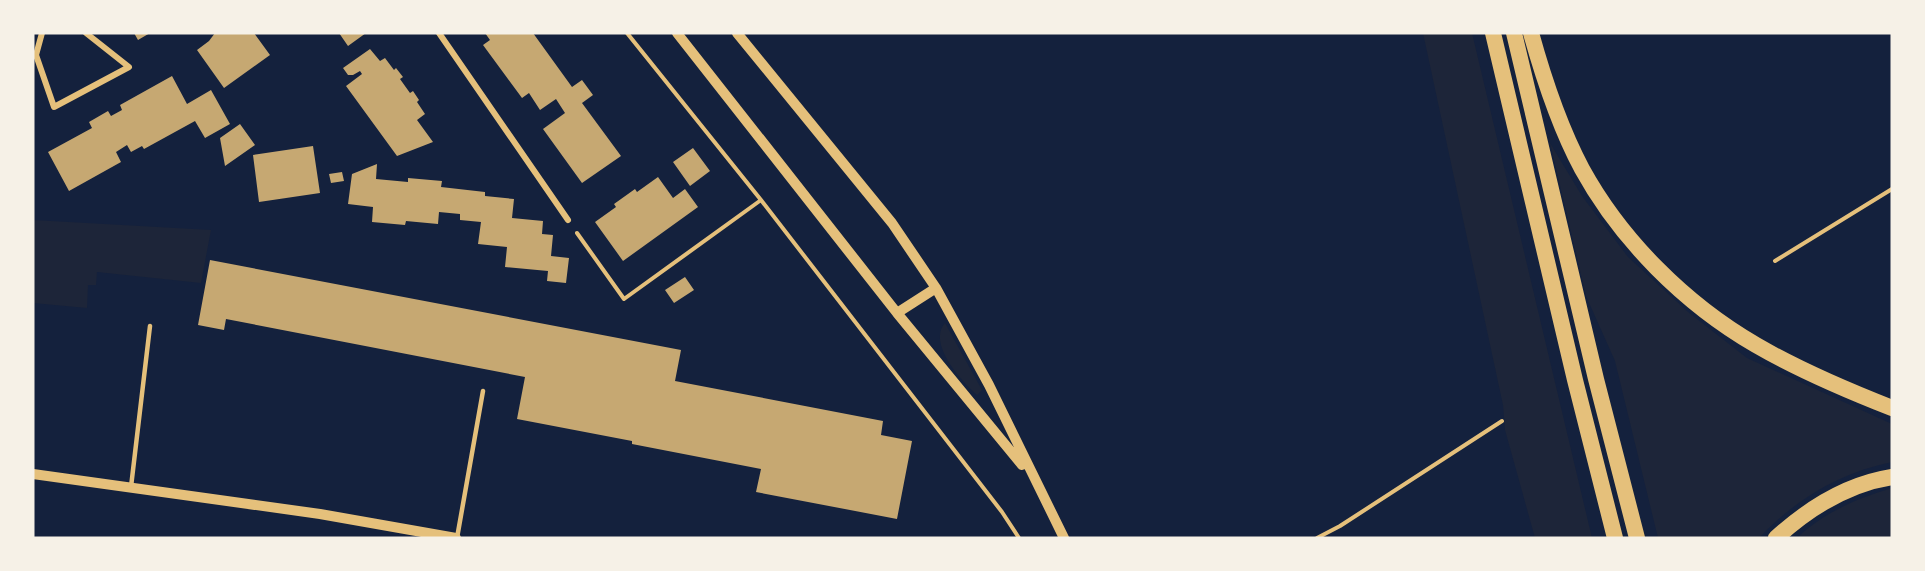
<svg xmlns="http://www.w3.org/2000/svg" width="1925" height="571" viewBox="0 0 1925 571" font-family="Georgia,serif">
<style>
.green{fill:#1d2539}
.building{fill:#c6a872}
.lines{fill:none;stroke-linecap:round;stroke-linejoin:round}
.path{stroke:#e5c07b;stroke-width:4}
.service{stroke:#e5c07b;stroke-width:4.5}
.minor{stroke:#e5c07b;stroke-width:6}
.tertiary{stroke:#e5c07b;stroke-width:10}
.trunk{stroke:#e5c07b;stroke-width:16}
</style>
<rect width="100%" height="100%" fill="#14213d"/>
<!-- green -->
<path class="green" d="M1423 33H1472L1592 538H1535L1505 430 1503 405Z
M1550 143 1582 196 1628 257 1688 312 1747 358 1892 424V462C1839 473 1796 499 1759 538H1658L1615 361 1586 296Z
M33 220 211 230 201 283 97 272 96 285H88L87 308 33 303Z
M945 323 982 390 977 395C961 381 927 343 945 323Z
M1892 488V538H1797C1823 513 1858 498 1892 488Z"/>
<!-- building -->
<path class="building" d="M134 33H150L138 40Z
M215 33H254L270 55 224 88 197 50 209 41Z
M339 33H366L348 46Z
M485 33H533L572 87 582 80 593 95 582 103 621 156 582 183 543 129 565 113 556 99 540 110 529 93 522 98 483 45 490 40Z
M370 49 380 61 385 58 394 70 396 68 403 77 400 79 410 93 413 91 419 100 417 102 425 114 417 120 433 142 397 156 346 86 362 74 360 71 353 75H348L343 68Z
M172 76 187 104 211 90 230 124 205 138 195 121 144 149 142 146 131 152 127 145 116 152 121 162 69 191 48 152 92 128 89 122 108 111 111 116 122 110 120 105Z
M240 124 255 145 225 166 220 138Z
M313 146 320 193 259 202 253 155Z
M693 148 710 171 690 186 673 162Z
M377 164 376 179 408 182V178L442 181 441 187 485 192V196L514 199 512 218 543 221 542 234 553 235 551 256 569 258 566 283 547 281 548 271 505 267 507 247 478 244 481 222 460 220V214L439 212 438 224 406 221 405 225 372 222 373 207 348 204 352 174Z
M342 172 344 181 331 183 329 174Z
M658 177 673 198 685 189 698 207 623 261 595 222 616 207 614 204 635 189 637 192Z
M210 260 681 350 675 381 883 421 881 435 912 441 897 519 756 492 761 469 632 444V441L517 419 525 377 226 319 224 330 198 325Z
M685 277 694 290 674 303 665 290Z"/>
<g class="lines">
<!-- path -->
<path class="path" d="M627 33 761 200 1002 512 1019 538
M577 233 624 299 761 200
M1775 261 1892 189
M1317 538 1340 526 1502 421"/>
<!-- service -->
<path class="service" d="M131 487 150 326
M457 538 483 391"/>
<!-- minor -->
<path class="minor" d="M42 33 36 55 54 107 129 67 86 33
M439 33 568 220"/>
<!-- tertiary -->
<path class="tertiary" d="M677 33 897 313 1022 465
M737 33 892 223 936 288 989 385 1064 538
M897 313 936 288
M33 474 320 514 456 538"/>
<!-- trunk -->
<path class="trunk" d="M1493 33 1575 380 1615 538
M1514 33 1596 379 1637 538
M1531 33C1544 80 1559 126 1582 169 1621 240 1685 304 1756 345 1799 370 1846 390 1892 408
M1776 538C1809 508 1847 484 1892 477"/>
</g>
<!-- border -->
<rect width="1925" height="571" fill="none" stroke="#f6f1e7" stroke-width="69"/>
</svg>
